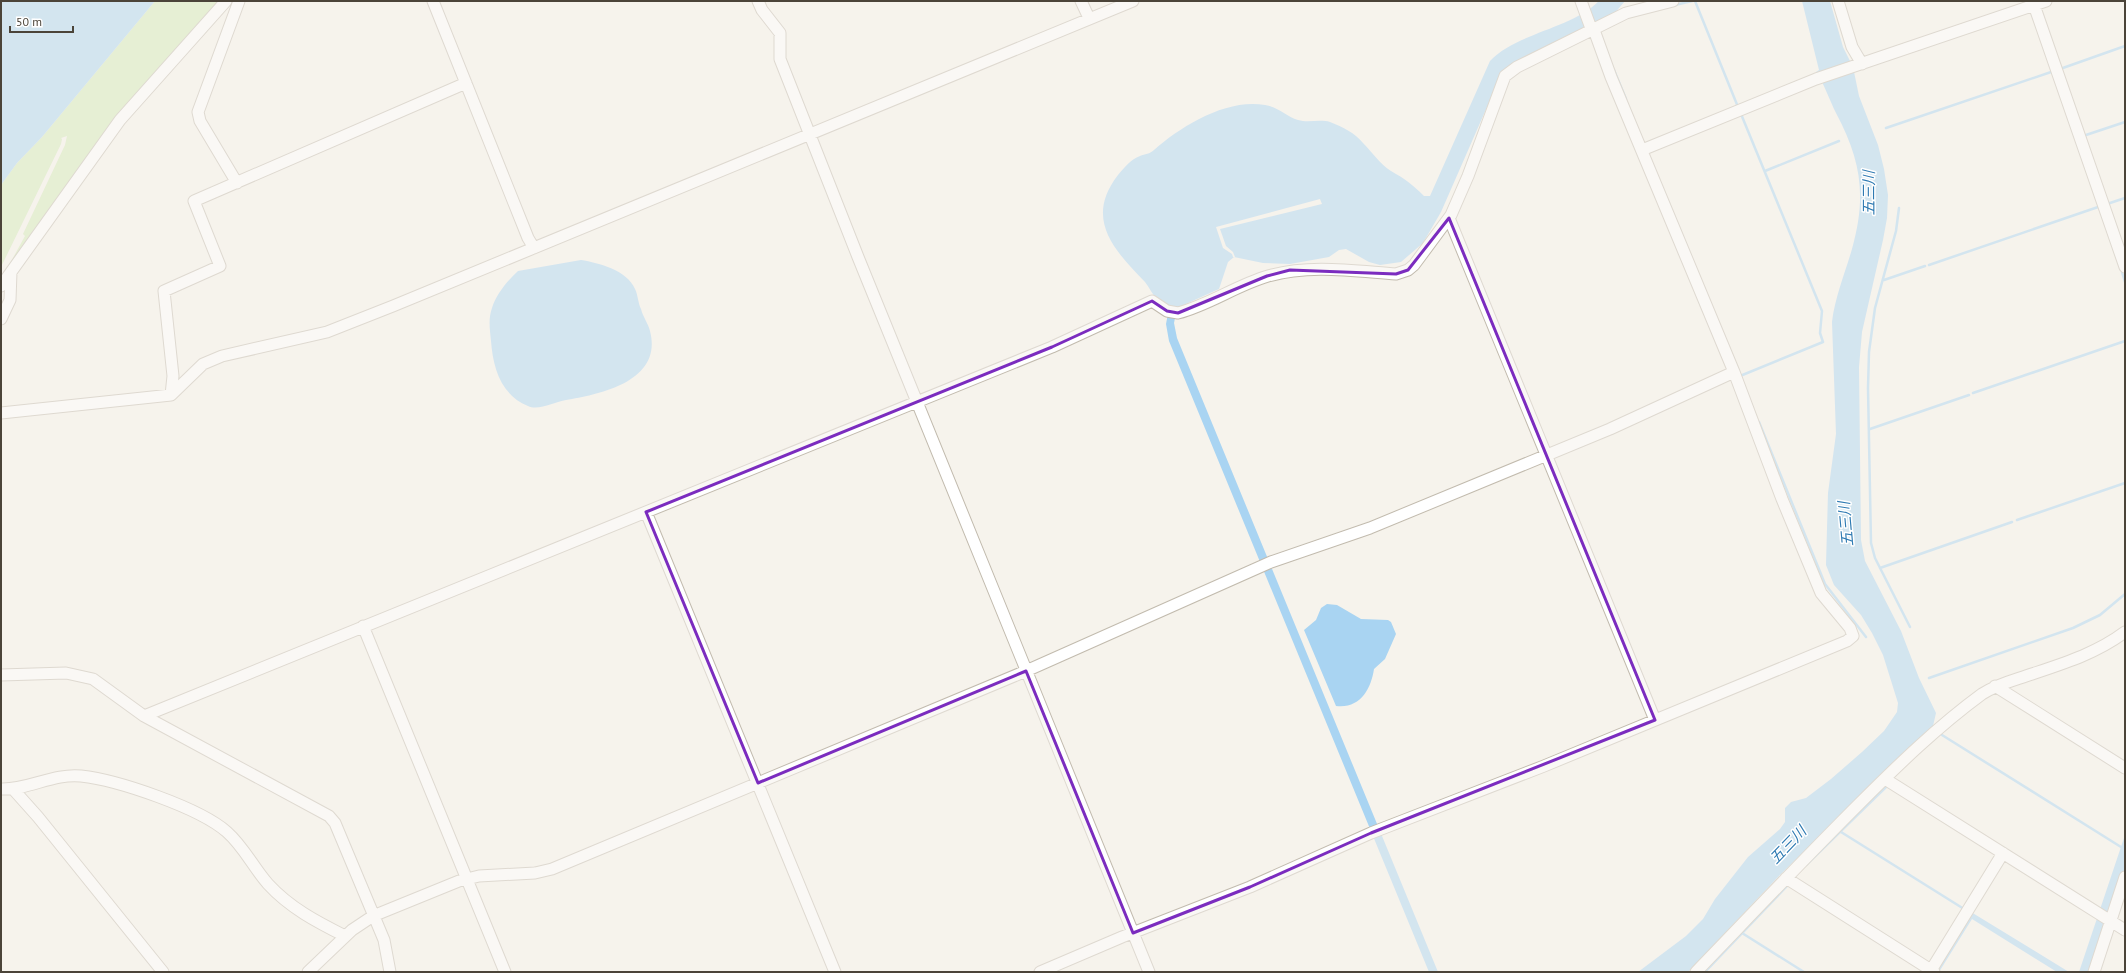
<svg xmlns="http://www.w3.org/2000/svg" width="2126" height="973" viewBox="0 0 2126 973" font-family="'PT Sans','Noto Sans JP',sans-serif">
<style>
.green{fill:#d2eab5}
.water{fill:#a9d4f2}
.pier{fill:#f6f3ec}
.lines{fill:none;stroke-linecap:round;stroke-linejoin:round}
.stream{stroke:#a9d4f2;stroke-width:2.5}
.minor-casing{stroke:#c2bbae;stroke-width:13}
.minor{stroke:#fff;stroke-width:11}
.marked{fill:none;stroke:#7b2cbf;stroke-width:3;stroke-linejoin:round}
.labels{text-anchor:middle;stroke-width:3;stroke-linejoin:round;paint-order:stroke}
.water-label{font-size:15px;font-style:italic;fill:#2e7ab2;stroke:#fff}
</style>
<rect width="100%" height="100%" fill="#f6f3ec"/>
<!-- green -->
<path class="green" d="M155 1H221L2 278 25 236 23 234 65 145 67 136 61 138 62 139 61 144 1 267V185L17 163 42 137Z"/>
<!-- water -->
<path class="water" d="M1 1H155L42 137 17 163 1 185Z
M1599 1H1625L1613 15 1501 75 1441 212 1423 243 1401 262 1380 265 1369 262 1346 249 1339 250 1329 257 1290 264 1263 263 1234 257 1228 262 1219 289 1177 308 1174 323 1177 338 1438 972H1429L1169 341 1166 324 1169 308C1165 305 1160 302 1157 299 1152 294 1149 287 1145 282 1114 250 1084 219 1118 175 1124 168 1131 159 1140 156 1145 154 1150 154 1154 150 1181 126 1227 98 1265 105 1278 107 1286 116 1298 120 1308 123 1320 119 1330 122 1343 127 1355 133 1363 143 1372 152 1380 164 1391 171 1405 179 1412 184 1424 196H1430L1490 61C1516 33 1571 29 1599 1Z
M1802 1H1830L1843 47 1853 67 1859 96 1878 145 1884 169 1888 195 1887 218 1883 240 1862 332 1859 367 1861 540 1865 561 1901 631 1919 678 1936 713 1933 726 1777 878 1688 972H1638L1686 936 1703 919 1715 899 1748 857 1780 829 1785 822V808L1791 802 1806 798 1831 779 1862 752 1884 731 1897 712 1898 703 1883 655 1872 633 1861 615 1834 585 1826 565 1828 493 1836 434 1832 322C1835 297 1845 273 1852 249 1867 196 1861 160 1836 113 1830 101 1823 81 1816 72L1819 70Z
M581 260C599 263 627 270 635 289 638 295 638 303 641 309 643 317 648 323 650 331 663 381 601 394 566 400 555 402 538 411 528 406 501 395 493 368 491 341 490 330 488 319 492 308 496 295 507 281 518 271Z
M1327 604 1337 605 1361 619 1388 620 1391 622 1396 634 1385 659 1374 669C1371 689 1360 709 1336 706L1304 630 1316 620 1321 608Z
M2125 835V868L2090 972H2079Z
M1971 912 2069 972H2057L1972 919 1939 972H1933Z"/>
<!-- pier -->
<path class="pier" d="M1320 199 1322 204 1220 229 1226 246 1233 252 1235 257H1233L1232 254 1223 248 1216 227Z"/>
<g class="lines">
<!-- stream -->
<path class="stream" d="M1695 1 1738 107
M1675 5 1692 1
M2060 69 2125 46
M1614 70 1626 99
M1886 128 2054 71
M2083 136 2125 122
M1765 171 1839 141
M2107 204 2125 198
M1899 208 1896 231 1875 308 1869 352 1868 388 1871 543 1875 558 1910 627
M1929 265 2101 206
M2122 272 2125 282
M1884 280 1925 266
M1740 376 1823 342 1820 333 1822 311 1741 114
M1973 393 2125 341
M1759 422 1825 584 1866 637
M1870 429 1969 395
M2017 520 2125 483
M1880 568 2012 522
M1929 678 2073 628 2100 615 2125 594
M1942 735 2121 847
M1841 832 1964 909
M1806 865 1886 787
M1742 933 1804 972
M1705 972 1787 886"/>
<defs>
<path id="minor" d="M433 1 528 238 534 248
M758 1 762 10 780 33V59L858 257 1149 972
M1081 1 1089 18
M1581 1 1592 31
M1838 1 1852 47 1862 64
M2034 5 2125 267
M1642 150 1816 79 2046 1
M237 183 200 121 198 112 239 1
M1449 218 1655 720
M1 286 120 120 226 1
M1 319 10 300 11 272
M171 395 173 376 164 291 220 266 194 201 466 83
M1 413 171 395 203 364 222 356 327 332 393 306 1133 1
M646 512 835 972
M363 626 505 972
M1 675 66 673 93 679 144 716 329 816 335 823 384 940 390 972
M1995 686 2125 768
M144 716 1052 347 1152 301 1167 311 1178 313C1209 305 1237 285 1268 276 1310 264 1354 271 1396 274L1408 270 1414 265 1451 215 1468 176 1505 76 1517 67 1626 13 1673 1
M1885 779 2125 930
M1 789C28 790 54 773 81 776 118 780 200 808 227 832 244 847 253 867 268 884 290 908 317 922 345 936
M13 789 38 817 163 972
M1786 878 1934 972
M308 972 352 930 373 916 459 881 479 876 535 873 552 869 1026 671 1271 562 1370 528 1610 429 1734 372
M1040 972 1122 937 1250 887 1371 833 1544 766 1847 641 1853 636 1850 628 1821 593 1782 499 1734 372 1611 77 1594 30
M1696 972C1750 916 1803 860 1858 805 1897 766 1937 727 1982 694 1997 684 2015 680 2032 674 2065 663 2097 653 2125 632
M1930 972 2003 853
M2094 972 2125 877"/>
</defs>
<!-- minor casing -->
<use href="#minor" class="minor-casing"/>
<!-- minor -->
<use href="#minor" class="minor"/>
</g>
<!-- marked area -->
<path d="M0 0H2126V973H0ZM1449 218 1655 720 1371 833 1250 887 1133 933 1026 671 758 783 646 512 1052 347 1152 301 1167 311 1178 313 1267 276 1290 270 1396 274 1408 270Z" fill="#f6f3ec" fill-opacity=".55" fill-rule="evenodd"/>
<path class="marked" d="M1449 218 1655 720 1371 833 1250 887 1133 933 1026 671 758 783 646 512 1052 347 1152 301 1167 311 1178 313 1267 276 1290 270 1396 274 1408 270Z"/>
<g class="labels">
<!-- water labels -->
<g class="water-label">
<text transform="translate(1869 193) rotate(-90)" y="5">五三川</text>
<text transform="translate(1846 524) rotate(-95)" y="5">五三川</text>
<text transform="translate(1788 845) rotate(-46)" y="5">五三川</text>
</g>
</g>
<!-- border -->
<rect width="2126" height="973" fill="none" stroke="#4b4439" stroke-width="4"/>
<!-- scale -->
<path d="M10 26v6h63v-6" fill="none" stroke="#4b4439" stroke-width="2"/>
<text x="16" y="26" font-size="12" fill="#4b4439" stroke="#ffffff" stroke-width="3" paint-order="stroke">50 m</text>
</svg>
